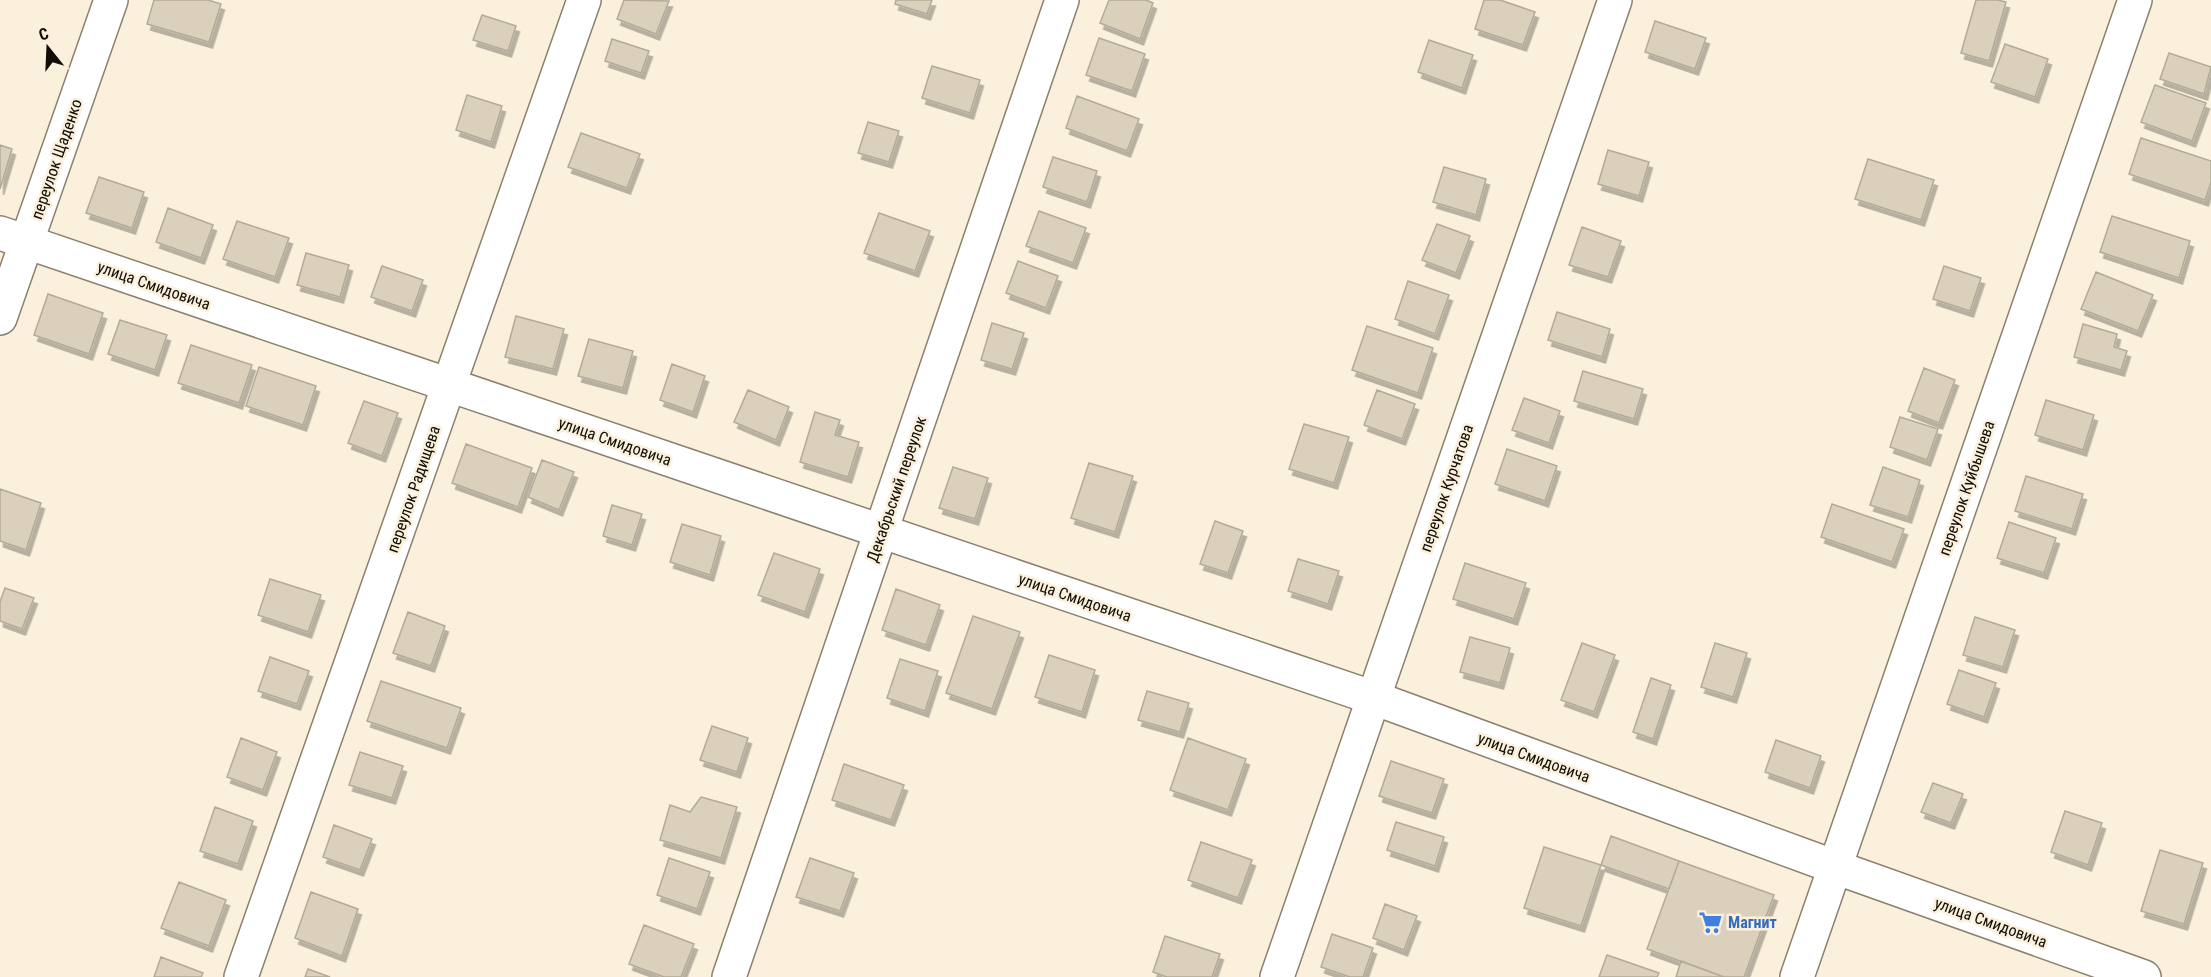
<svg xmlns="http://www.w3.org/2000/svg" width="2211" height="977" viewBox="0 0 2211 977" font-family="'Roboto Condensed',sans-serif">
<style>
.building{fill:#dad0bb;stroke:#b4ab97;stroke-width:1.5;filter:url(#shadow)}
.lines{fill:none;stroke-linecap:round;stroke-linejoin:round}
.minor-casing{stroke:#8b816f;stroke-width:36}
.tertiary-casing{stroke:#8b816f;stroke-width:36}
.minor{stroke:#fff;stroke-width:33}
.tertiary{stroke:#fff;stroke-width:33}
.labels{text-anchor:middle;stroke-width:5;stroke-linejoin:round;paint-order:stroke}
.street-label{font-size:16px;fill:#100c06;stroke:#faf0db}
.shop-label{font-size:16px;font-weight:bold;fill:#366cbe;stroke:#faf0db;text-anchor:start}
</style>
<defs>
<filter id="shadow"><feDropShadow dx="3.5" dy="6" stdDeviation="0" flood-color="#0004"/></filter>
</defs>
<rect width="100%" height="100%" fill="#faf0db"/>
<!-- building -->
<path class="building" d="M154 0H208L221 4 209 42 147 24Z
M624 0 669 1 656 34 617 19Z
M896 0H932L927 14 895 4Z
M1109 0H1146L1153 3 1140 39 1100 23Z
M1484 0H1500L1535 12 1523 45 1475 29Z
M1976 0H1998L2006 2 1989 61 1961 53Z
M482 15 516 26 508 51 473 40Z
M1655 21 1706 38 1695 69 1645 52Z
M1099 38 1145 54 1132 91 1086 75Z
M612 39 649 51 641 73 605 61Z
M1429 40 1473 55 1462 88 1418 72Z
M2005 44 2048 59 2035 97 1991 82Z
M2169 53 2211 67 2204 94 2160 79Z
M932 66 980 80 970 113 922 98Z
M2155 85 2206 103 2192 141 2141 122Z
M467 95 502 106 491 142 456 130Z
M1077 96 1139 119 1127 151 1066 128Z
M868 122 899 131 889 162 858 153Z
M581 133 640 154 627 188 568 167Z
M2141 138 2211 161V182L2205 200 2129 174Z
M0 145 12 149 0 189Z
M1608 150 1649 162 1639 196 1598 184Z
M1053 157 1097 171 1087 202 1043 187Z
M1868 159 1934 180 1921 220 1855 199Z
M1444 167 1486 179 1476 215 1433 202Z
M99 177 144 192 132 228 86 213Z
M168 208 213 225 201 258 156 242Z
M1039 211 1086 228 1073 263 1026 246Z
M879 213 930 231 915 271 864 253Z
M2112 216 2190 241 2179 278 2100 252Z
M237 221 289 238 275 277 223 259Z
M1437 224 1470 236 1456 273 1422 260Z
M1582 227 1621 241 1608 277 1569 265Z
M306 253 349 265 340 297 297 285Z
M1018 261 1058 276 1046 308 1006 293Z
M382 266 423 280 412 311 371 297Z
M1944 266 1981 278 1970 311 1933 299Z
M2096 272 2153 295 2138 331 2081 309Z
M1408 281 1449 295 1435 334 1395 319Z
M48 294 103 313 89 354 34 335Z
M1557 312 1610 329 1602 357 1548 340Z
M516 316 564 329 553 369 505 357Z
M120 320 167 335 155 370 108 354Z
M992 323 1024 333 1012 369 981 360Z
M2083 324 2117 334 2114 347 2127 351 2121 370 2074 357Z
M1367 326 1433 348 1418 393 1352 370Z
M589 339 633 351 623 388 578 376Z
M191 345 252 365 239 403 178 383Z
M672 364 705 376 693 412 660 400Z
M259 367 316 386 303 425 246 406Z
M1924 368 1955 380 1939 423 1908 411Z
M1583 371 1643 389 1634 419 1574 401Z
M748 390 789 407 776 440 734 422Z
M1377 390 1415 404 1402 439 1364 425Z
M1524 398 1560 411 1549 443 1512 430Z
M2046 400 2094 415 2083 450 2035 435Z
M364 401 398 413 382 456 348 443Z
M815 412 840 420 835 435 859 442 848 477 800 462Z
M1900 417 1938 429 1927 460 1890 447Z
M1304 424 1349 437 1334 483 1289 469Z
M466 444 532 468 518 507 452 483Z
M1507 449 1557 466 1545 501 1495 484Z
M542 460 574 472 559 510 528 497Z
M1089 463 1133 476 1115 532 1071 518Z
M953 467 988 478 975 519 939 508Z
M1883 467 1920 480 1908 517 1870 505Z
M2026 476 2083 494 2072 529 2015 511Z
M0 489 41 503 26 550 0 541Z
M1832 504 1904 529 1892 562 1821 537Z
M612 505 642 514 632 545 603 536Z
M1215 521 1243 531 1228 573 1200 564Z
M2009 522 2056 538 2044 573 1997 558Z
M682 524 721 536 710 575 670 562Z
M774 553 820 569 805 612 758 595Z
M1298 559 1339 571 1328 604 1288 591Z
M1465 563 1526 583 1514 619 1453 599Z
M270 579 321 595 308 632 258 615Z
M5 588 34 598 22 629 0 621V602Z
M896 589 940 605 926 645 882 630Z
M408 612 445 626 431 666 393 653Z
M973 616 1020 632 992 709 946 693Z
M1975 617 2015 630 2003 667 1963 655Z
M1470 637 1510 648 1500 683 1460 672Z
M1582 643 1615 655 1594 712 1561 700Z
M1715 643 1747 653 1733 697 1701 687Z
M1049 655 1095 670 1082 712 1035 697Z
M270 657 309 671 297 704 258 691Z
M900 659 938 671 925 711 887 698Z
M1959 670 1996 683 1984 717 1947 704Z
M1651 678 1671 685 1653 739 1633 732Z
M381 681 461 708 447 748 367 721Z
M1147 691 1189 703 1180 732 1138 720Z
M712 726 748 738 737 772 700 760Z
M241 738 277 752 263 790 227 777Z
M1188 738 1246 759 1228 810 1170 790Z
M1776 740 1821 756 1810 788 1765 772Z
M360 752 403 766 392 798 349 785Z
M1391 761 1444 779 1432 813 1379 796Z
M844 764 904 785 891 820 832 800Z
M1933 783 1963 794 1951 823 1921 812Z
M701 797 737 807 721 858 660 840 670 805 690 812Z
M215 807 253 821 238 864 200 851Z
M2065 811 2102 823 2088 865 2051 852Z
M1396 822 1444 837 1435 866 1387 850Z
M334 825 372 839 360 870 323 857Z
M1611 836 1679 861 1669 889 1601 865Z
M1201 842 1252 860 1238 898 1188 880Z
M1544 847 1601 865 1581 926 1524 908Z
M2160 850 2203 863 2184 924 2141 911Z
M669 858 710 872 697 909 657 895Z
M810 858 854 873 840 911 796 897Z
M1679 861 1774 895 1744 977H1724L1647 949Z
M179 882 226 900 209 946 161 928Z
M311 892 358 909 342 956 295 938Z
M1385 904 1417 916 1404 950 1373 938Z
M644 925 694 944 681 977H664L629 964Z
M1332 934 1373 948 1363 977H1350L1321 967Z
M1165 936 1220 954 1212 977H1167L1153 972Z
M1607 955 1659 973 1657 977H1599Z
M161 957 203 973 201 977H154Z
M1681 961 1724 977H1676Z
M308 969 330 977H305Z"/>
<g class="lines">
<defs>
<path id="minor" d="M0 318 111 0
M241 977 584 0
M729 977 1062 0
M1277 977 1615 0
M1797 977 2135 0"/>
<path id="tertiary" d="M0 233 1374 698 1835 867 2144 977"/>
</defs>
<!-- minor casing -->
<use href="#minor" class="minor-casing"/>
<!-- tertiary casing -->
<use href="#tertiary" class="tertiary-casing"/>
<!-- minor -->
<use href="#minor" class="minor"/>
<!-- tertiary -->
<use href="#tertiary" class="tertiary"/>
</g>
<!-- icons -->
<defs>
<symbol id="supermarket-bare" viewBox="-9 -9 18 18"><path d="M-6-5.5h2.5l.6 2H6L4.5 2H-2.5L-4.4-4H-6ZM-1.5 3.2a1.3 1.3 0 1 0 .1 0ZM3 3.2a1.3 1.3 0 1 0 .1 0Z" fill="#3f7fe0" stroke="#faf0db" stroke-width="2.5" paint-order="stroke"/></symbol>
</defs>
<g fill-rule="evenodd">
<use href="#supermarket-bare" x="1694" y="906" width="33" height="33"/>
</g>
<g class="labels">
<!-- street labels -->
<g class="street-label">
<text transform="translate(56 159) rotate(-71)" y="6">переулок Щаденко</text>
<text transform="translate(154 285) rotate(19)" y="6">улица Смидовича</text>
<text transform="translate(615 441) rotate(19)" y="6">улица Смидовича</text>
<text transform="translate(1446 488) rotate(-71)" y="6">переулок Курчатова</text>
<text transform="translate(1966 488) rotate(-71)" y="6">переулок Куйбышева</text>
<text transform="translate(413 489) rotate(-71)" y="6">переулок Радищева</text>
<text transform="translate(896 489) rotate(-71)" y="6">Декабрьский переулок</text>
<text transform="translate(1075 597) rotate(19)" y="6">улица Смидовича</text>
<text transform="translate(1534 757) rotate(20)" y="6">улица Смидовича</text>
<text transform="translate(1991 922) rotate(20)" y="6">улица Смидовича</text>
</g>
<!-- shop labels -->
<g class="shop-label">
<text x="1728" y="928">Магнит</text>
</g>
</g>
<!-- north arrow -->
<g transform="translate(48 48) rotate(342)" stroke="#faf0db" stroke-width="4.5" paint-order="stroke">
<path d="M0-4.5L10 22L0 15L-10 22Z" fill="#100c06"/>
<text y="-9" font-size="16" font-weight="bold" text-anchor="middle" fill="#100c06">С</text>
</g>
</svg>
